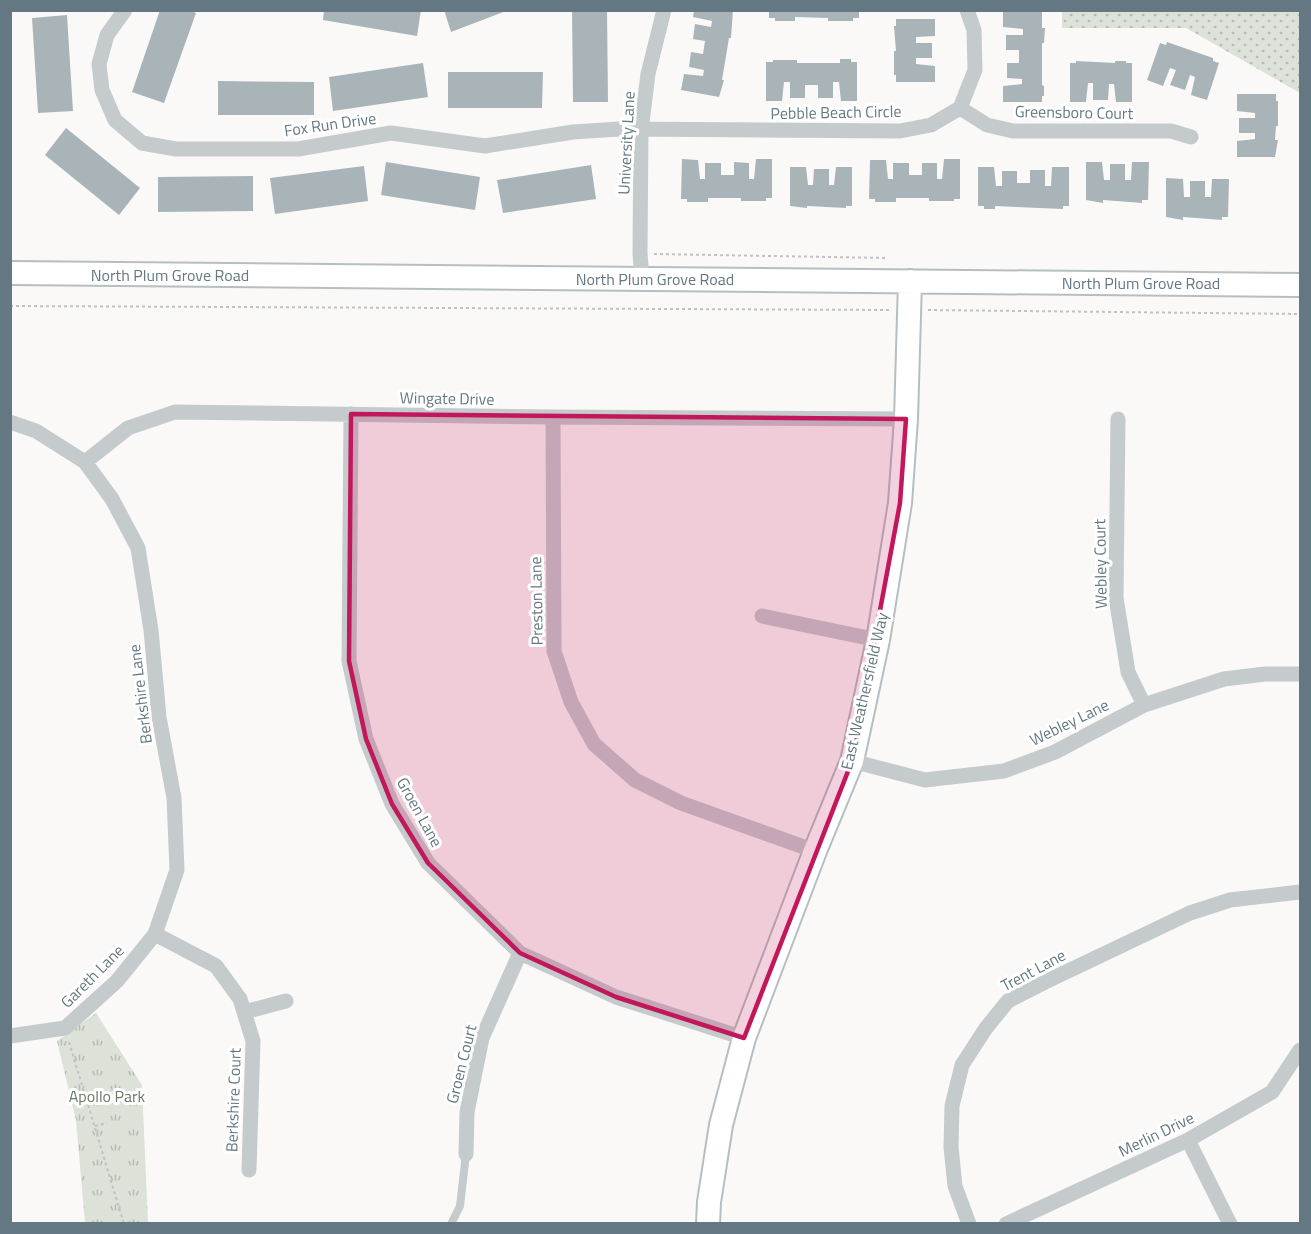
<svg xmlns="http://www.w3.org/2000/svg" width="1311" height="1234" viewBox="0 0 1311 1234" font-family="'Titillium Web',sans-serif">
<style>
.grass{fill:url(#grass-dots)}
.park{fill:url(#park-tufts)}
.building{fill:#a9b4b9}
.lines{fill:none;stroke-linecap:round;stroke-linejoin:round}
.secondary-casing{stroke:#b7bec1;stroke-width:26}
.path{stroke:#bfc2c4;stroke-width:2;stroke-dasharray:3 3;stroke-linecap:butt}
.lane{stroke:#c5cacd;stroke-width:8}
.street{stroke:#c5cacd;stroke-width:15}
.secondary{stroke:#fff;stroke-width:22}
.marked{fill:#c2185b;fill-opacity:0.2;stroke:#c2185b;stroke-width:4.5;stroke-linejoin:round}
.labels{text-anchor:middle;stroke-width:6;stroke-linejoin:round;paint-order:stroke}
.street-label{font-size:16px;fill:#647883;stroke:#fff}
.park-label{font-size:16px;fill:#6a7a63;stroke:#fff}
</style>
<defs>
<pattern id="grass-dots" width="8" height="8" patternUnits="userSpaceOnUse" patternTransform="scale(1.5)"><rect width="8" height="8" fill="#dce2d8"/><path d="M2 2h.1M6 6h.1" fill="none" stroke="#b6bcb5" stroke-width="1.8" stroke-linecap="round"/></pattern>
<pattern id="park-tufts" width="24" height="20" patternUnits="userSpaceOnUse" patternTransform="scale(1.5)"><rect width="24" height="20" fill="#dce2d8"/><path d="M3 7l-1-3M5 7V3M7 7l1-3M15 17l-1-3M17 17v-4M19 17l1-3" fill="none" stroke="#b6bcb5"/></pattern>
</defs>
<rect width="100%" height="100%" fill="#faf9f7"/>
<!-- grass -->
<path class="grass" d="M1062 11H1300V93L1186 28H1062Z"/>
<!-- park -->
<path class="park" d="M96 1013 142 1085 148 1223H85L76 1120 57 1041Z"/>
<!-- building -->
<path class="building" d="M160 10H189L196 13 164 103 132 92Z
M324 10H421L417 36 323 20Z
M444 10H506V11L451 32Z
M572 10H607L608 102H573Z
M694 10H733L731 38H729L722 80H724L719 97 681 90 684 74 703 76 704 70 689 67 691 52 703 54 705 41 693 39 695 24 711 27 712 21 693 17Z
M769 10H859V18H853V21H828V18L795 17V21H775V18H769Z
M1003 11H1042V28H1045L1044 43H1042V85L1044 86V96H1042V102H1003V86L1022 84V79L1007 78V63H1019V50H1006V35H1023V29L1003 27Z
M67 15 73 111 38 113 32 18Z
M896 19H935V36L916 37V43H932V58H916V64L935 66V82H896V75H894V51H896L894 26H896Z
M1167 42 1213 58V61L1219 63 1207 100 1191 95 1195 77 1190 75 1185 90 1170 85 1176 70 1170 68 1163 86 1147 80 1160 43 1166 45Z
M840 59H851V62H857V101H841L839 82H833V98H818V85H805V98H790V82H784L782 101H766V62H773V60H797V63H840Z
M1076 61 1115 63V61H1126V63H1132V102H1116L1114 84H1109L1108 100H1093V83H1088L1086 102H1070V63H1076Z
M423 63 428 97 333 111 329 77Z
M448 72H543L542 108H448Z
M218 81 314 82V115H218Z
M1237 94H1276V101H1278V126H1276L1275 140H1278L1275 157H1237V141L1255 139V133H1239V118H1255V113L1237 111Z
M66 128 140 188 119 215 45 155Z
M682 159 698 160 700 179H705V163H721V175H734V162L749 163V179H754L756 159H772V198H766V201H741V198H708V202H687V199H681Z
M944 159H960V199H954V201H929V198H896V202H875V199H869L870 160H886L888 179H893V163H909V175H922V163H937V179H942Z
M386 162 480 177 475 210 381 195Z
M1086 162H1102L1104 180H1110V164H1125V180H1131L1132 162H1149L1148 200H1142V203L1103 200V203L1086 200Z
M591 165 596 199 503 213 497 180Z
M364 166 368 201 275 214 270 178Z
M790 167H806L808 185H813L814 169H829V185H834L836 167H852V206H846V208L807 206V208L790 206Z
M978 167H994L996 186H1002V171H1017V183H1030V170H1045V186H1051L1052 167H1069V206H1063V209L995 206V209H984V206H978Z
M253 176V211L158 212V177Z
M1166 178 1183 179 1184 197H1190V181H1205V197H1211L1212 179H1229L1228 217H1222V220L1183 217V220L1166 217Z"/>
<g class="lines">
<defs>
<path id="secondary" d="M10 273 1300 285
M708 1224 709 1202 721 1125 744 1038 815 851 852 761 878 640 900 503 906 419 910 281"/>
</defs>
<!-- secondary casing -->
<use href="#secondary" class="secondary-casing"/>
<!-- path -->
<path class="path" d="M654 254 888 258
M10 306 890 310
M928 310 1300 314
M69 1042 124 1224
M86 1099 104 1096
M95 1126 107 1123"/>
<!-- lane -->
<path class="lane" d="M451 1224 460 1206 466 1154"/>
<!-- street -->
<path class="street" d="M125 10 107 35 99 64 102 90 115 120 142 143 176 149H298L391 133 485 146 573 132 619 129 900 131 931 125 960 108 975 70 974 30 967 10
M960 108 987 125 1013 131H1171L1191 137
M642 279 640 253 641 130 648 74 664 10
M351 414 349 661 366 739 392 804 428 863 520 953 616 997 744 1038
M553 417 554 651 571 702 594 744 635 780 681 803 815 851
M1118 419 1116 598 1128 672 1144 705
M10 422 36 431 85 462 128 428 175 412 553 417 906 419
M762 616 878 640
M852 761 925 780 1004 771 1055 752 1144 705 1224 679 1265 674H1300
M155 934 216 966 240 999 253 1041 249 1170
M244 1012 286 1001
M10 1036 65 1028 117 981 155 934 177 870 174 798 159 717 151 630 138 548 112 499 85 462
M1188 1140 1230 1224
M466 1154 467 1112 482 1038 520 953
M969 1224 955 1186 951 1147 952 1106 962 1065 986 1028 1008 1001 1045 982 1190 913 1230 900 1300 892
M1006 1224 1188 1140 1272 1092 1300 1050"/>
<!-- secondary -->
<use href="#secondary" class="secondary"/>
</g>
<!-- marked area -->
<path class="marked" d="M351 414 906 419 900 503 852 761 744 1038 616 997 520 953 428 863 392 804 366 739 349 661Z"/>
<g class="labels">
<!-- street labels -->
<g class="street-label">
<text transform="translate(836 112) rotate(-1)" y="6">Pebble Beach Circle</text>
<text transform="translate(1074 112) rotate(1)" y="6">Greensboro Court</text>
<text transform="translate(330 124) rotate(-8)" y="6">Fox Run Drive</text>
<text transform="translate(626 143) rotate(-87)" y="6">University Lane</text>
<text x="170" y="281">North Plum Grove Road</text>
<text x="655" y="285">North Plum Grove Road</text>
<text x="1141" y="289">North Plum Grove Road</text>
<text transform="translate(447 398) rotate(1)" y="6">Wingate Drive</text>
<text transform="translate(1100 564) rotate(-91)" y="6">Webley Court</text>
<text transform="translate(536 601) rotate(-91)" y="6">Preston Lane</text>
<text transform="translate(864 691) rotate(-77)" y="6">East Weathersfield Way</text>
<text transform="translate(140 694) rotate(-97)" y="6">Berkshire Lane</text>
<text transform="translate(1069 722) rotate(-26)" y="6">Webley Lane</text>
<text transform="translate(420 812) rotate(61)" y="6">Groen Lane</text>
<text transform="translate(1033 970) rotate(-28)" y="6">Trent Lane</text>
<text transform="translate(92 976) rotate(-45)" y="6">Gareth Lane</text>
<text transform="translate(461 1064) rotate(-76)" y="6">Groen Court</text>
<text transform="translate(233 1100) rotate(-88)" y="6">Berkshire Court</text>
<text transform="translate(1156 1134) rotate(-26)" y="6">Merlin Drive</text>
</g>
<!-- park labels -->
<g class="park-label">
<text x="107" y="1102">Apollo Park</text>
</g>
</g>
<!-- border -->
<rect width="1311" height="1234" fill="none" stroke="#647883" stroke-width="24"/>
</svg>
